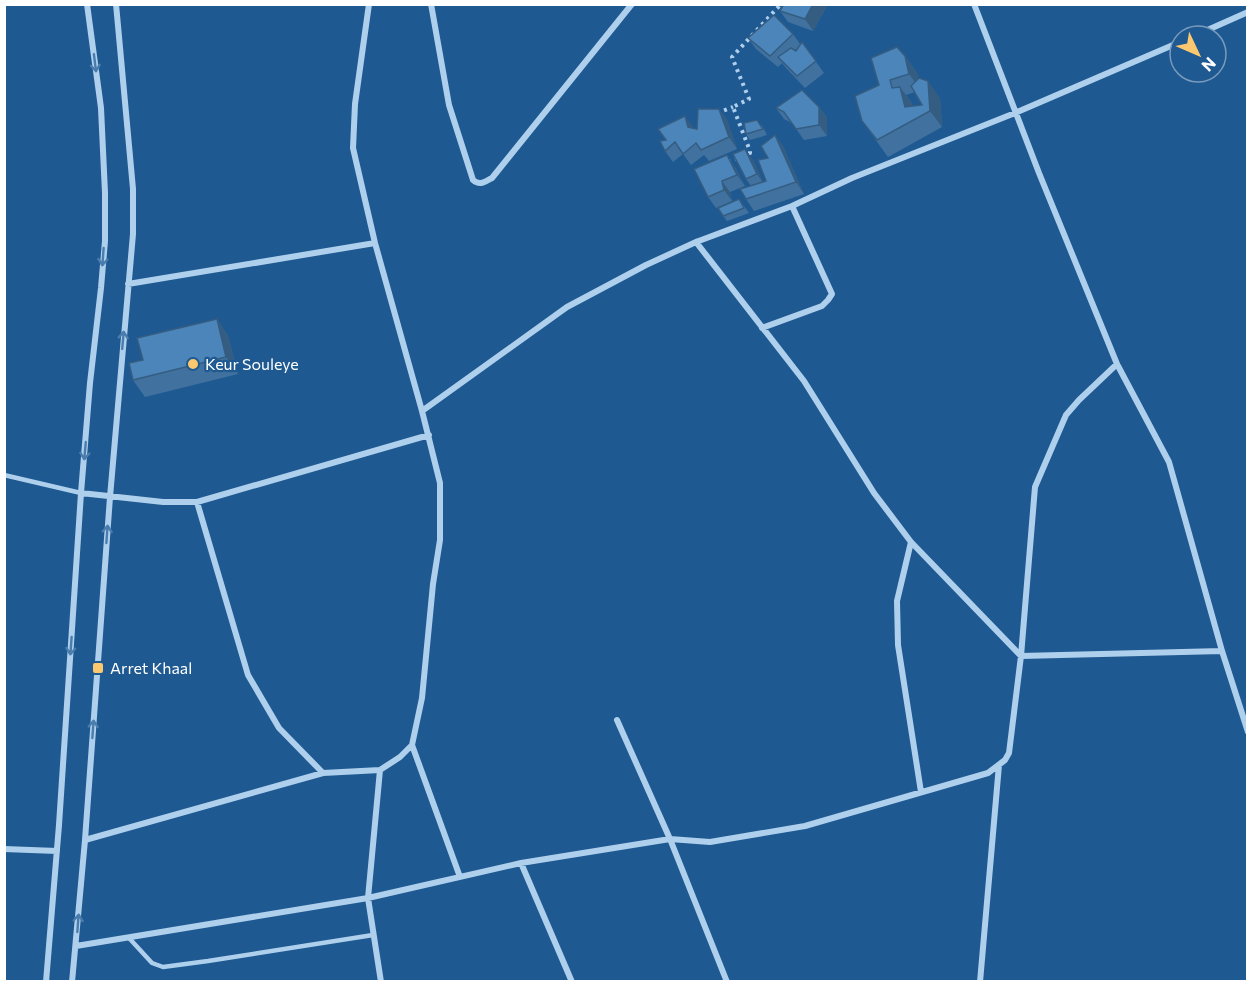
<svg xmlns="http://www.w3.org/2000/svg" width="1252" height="986" viewBox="0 0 1252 986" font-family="Commissioner,sans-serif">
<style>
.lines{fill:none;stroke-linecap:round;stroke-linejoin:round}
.path{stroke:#afd0ed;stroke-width:4;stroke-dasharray:3 4.5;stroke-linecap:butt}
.lane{stroke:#afd0ed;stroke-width:4.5}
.street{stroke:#afd0ed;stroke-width:6}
.wall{fill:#41729f;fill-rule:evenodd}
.shaded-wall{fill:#355d82}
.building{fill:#4c85b9;stroke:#355d82;stroke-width:1.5}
.oneway{stroke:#4a7dad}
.poi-dot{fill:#fbc86f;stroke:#1f5991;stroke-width:2}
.labels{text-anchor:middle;stroke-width:4.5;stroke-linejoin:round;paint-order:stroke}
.poi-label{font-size:16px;fill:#fff;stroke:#1f5991;text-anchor:start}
</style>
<rect width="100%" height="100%" fill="#1f5991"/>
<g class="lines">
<!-- path -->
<path class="path" d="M717 113 733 107
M728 162 750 153V151L733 107 749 99 732 57 781 4"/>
<!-- lane -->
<path class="lane" d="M4 475 81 493
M129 938 152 963 163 967 208 961 373 935"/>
<!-- street -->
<path class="street" d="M369 4 355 104 353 148 375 243 422 411 440 483V540L433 584 422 698 412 745 460 877
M431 4 449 105 473 180C480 186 484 182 492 178L632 4
M974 4 1039 173 1117 364 1169 462 1222 651 1248 732
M1194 36 1248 12
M696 242 804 381 874 493 911 542 1021 656 1222 651
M128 284 375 243
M762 328 822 306 828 300 832 294 792 206
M422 411 567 307 646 265 696 242 792 206 852 178 1015 113 1180 42
M81 493 163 502H197L429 435
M197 502 248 675 279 728 323 773
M911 542 897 601 898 645 921 792
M617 720 670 839 727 982
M380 770 368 898 381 982
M85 840 323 773 380 770 400 757 412 745
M4 849 57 851
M521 863 572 982
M76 946 368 898 521 863 670 839 710 842 805 826 988 773 1005 760 1009 753 1021 656 1035 487 1066 415 1079 400 1117 364
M46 982 59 825 81 493 90 383 101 288 105 241V193L101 108 87 4
M72 982 85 840 110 497 133 234V189L116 4
M980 982 999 765"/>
</g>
<!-- wall -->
<path class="wall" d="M828 4 813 31 788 22 780 11Z
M793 34 800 44 802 42 824 73 805 88 786 68 782 63 778 67 756 49 748 38Z
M905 56 917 73 918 78 940 98 942 127 888 157 862 121ZM915 92 922 105 912 106V103L906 95Z
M819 107 827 118V136L804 140 792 123 784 119 776 108Z
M719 109 727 120 737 149 709 161 704 155 691 165 683 154 673 162 665 151 693 128 697 129Z
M762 125 767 135 750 140 746 134Z
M775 135 783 146 804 194 754 211 746 199 751 186 746 179 753 160 763 182 766 181 768 158Z
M735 167 745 186 730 192 732 201 716 208 708 197Z
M739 199 749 213 727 221 723 216Z
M217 319 228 336 238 374 145 397 133 380 143 360Z"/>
<!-- shaded-wall -->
<path class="shaded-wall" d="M813 4H828L813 31 805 19Z
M905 56 917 73 921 90 909 74Z
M928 81 940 98 942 127 930 111Z
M900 87 912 103 915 119 905 107Z
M819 107 827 118V136L819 125Z
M719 109 727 120 737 149 729 137Z
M685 116 693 127 696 139 688 127Z
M775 135 783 146 804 194 796 182Z
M745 149 753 160 765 186 757 174Z
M727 155 735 167 745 186 737 175Z
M722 181 730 192 732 201 724 190Z
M217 319 228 336 238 374 226 357Z"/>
<!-- building -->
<path class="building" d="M784 4H813L805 19 780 11Z
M774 15 793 34 770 56 748 38Z
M802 42 816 61 797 76 778 57 791 48 796 51Z
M897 47 905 56 909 74 890 80 892 88 900 87 905 107 922 105 911 86 919 78 928 81 930 111 877 140 862 121 855 96 879 85 871 58Z
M802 90 819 107V125L796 129 784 112 776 108Z
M698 109H719L729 137 701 150 696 143 683 154 675 142 665 151 660 141 666 140 658 129 685 116 688 127 697 129Z
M757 120 763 129 746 134 744 123Z
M775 135 796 182 746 199 740 189 766 181 758 160 768 158 761 146Z
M745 149 757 174 746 179 733 154Z
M727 155 737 175 722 181 724 190 708 197 694 169Z
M739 199 744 208 723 216 718 208Z
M217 319 226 357 133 380 129 363 143 360 137 338Z"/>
<!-- one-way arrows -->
<defs><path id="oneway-shaft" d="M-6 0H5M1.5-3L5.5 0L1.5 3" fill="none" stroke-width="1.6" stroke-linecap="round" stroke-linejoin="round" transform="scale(1.5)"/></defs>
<g class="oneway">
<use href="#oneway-shaft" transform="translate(95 63) rotate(83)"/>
<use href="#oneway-shaft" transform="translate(103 257) rotate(94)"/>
<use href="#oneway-shaft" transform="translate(123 340) rotate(-85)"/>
<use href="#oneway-shaft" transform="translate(85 451) rotate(95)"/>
<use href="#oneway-shaft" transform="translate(107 534) rotate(-86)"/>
<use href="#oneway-shaft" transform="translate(71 646) rotate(94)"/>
<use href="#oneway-shaft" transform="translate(93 729) rotate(-86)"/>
<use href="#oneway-shaft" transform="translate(78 923) rotate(-86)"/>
</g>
<!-- markers -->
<g class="poi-dot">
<circle cx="193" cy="364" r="6"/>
<rect x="92" y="662" width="12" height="12" rx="3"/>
</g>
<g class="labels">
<!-- poi labels -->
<g class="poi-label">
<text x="205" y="370">Keur Souleye</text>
<text x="110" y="674">Arret Khaal</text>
</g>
</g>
<!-- border -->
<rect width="1252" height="986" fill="none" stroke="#ffffff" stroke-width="12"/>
<!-- north arrow -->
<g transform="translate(1198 54) rotate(134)"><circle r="28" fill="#1f5991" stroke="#799bbd" stroke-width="1.5"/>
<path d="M0-4.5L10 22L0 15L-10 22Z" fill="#fbc86f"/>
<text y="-9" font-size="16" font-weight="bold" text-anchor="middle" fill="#ffffff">N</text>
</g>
</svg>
